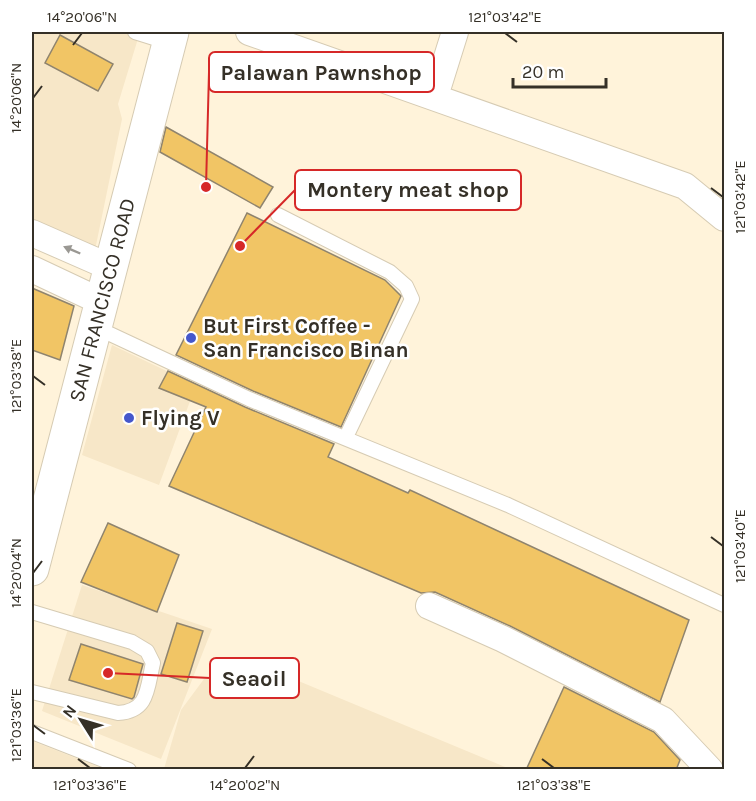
<svg xmlns="http://www.w3.org/2000/svg" width="756" height="801" viewBox="0 0 756 801" font-family="Karla,sans-serif">
<style>
.built{fill:#f7e7c8}
.building{fill:#f1c565;stroke:#8f846e;stroke-width:1.5}
.lines{fill:none;stroke-linecap:round;stroke-linejoin:round}
.lane-casing{stroke:#d6cbb3;stroke-width:16}
.street-casing{stroke:#d6cbb3;stroke-width:28}
.secondary-casing{stroke:#d6cbb3;stroke-width:35}
.lane{stroke:#fff;stroke-width:14}
.street{stroke:#fff;stroke-width:26}
.secondary{stroke:#fff;stroke-width:33}
.oneway{fill:#9a9893}
.ticks{fill:none;stroke:#353027;stroke-width:2}
.poi-dot{fill:#4557cb;stroke:#fff;stroke-width:2}
.labels{text-anchor:middle;stroke-width:5;stroke-linejoin:round;paint-order:stroke}
.street-label{font-size:21px;fill:#353027;stroke:#fff}
.poi-label{font-size:21px;font-weight:bold;fill:#353027;stroke:#fff;text-anchor:start}
.leader{fill:none;stroke:#d62828;stroke-width:2}
.callout-dot{fill:#d62828;stroke:#fff;stroke-width:2}
.callout{fill:#fff;stroke:#d62828;stroke-width:2}
.callout-label{font-size:22px;text-anchor:middle;font-weight:bold;fill:#353027}
.neatline{fill:none;stroke:#353027;stroke-width:2}
.ticks-label{font-size:15px;text-anchor:middle;fill:#353027}
</style>
<rect width="100%" height="100%" fill="#fff3da"/>
<!-- built -->
<path class="built" d="M32 32H140L118 104 122 119 95 250 32 219Z
M112 345 196 385 159 485 82 455Z
M82 585 212 629 161 759 42 711Z
M253 662 510 769H164L181 710 204 679 242 682Z
M32 741 104 769H32Z"/>
<!-- building -->
<path class="building" d="M60 35 113 64 98 91 45 63Z
M166 127 273 187 260 208 160 152Z
M247 213 385 280 401 296 341 427 253 391 176 355Z
M32 288 74 306 60 360 32 350Z
M168 371 245 407 334 444 328 457 408 493 410 490 689 620 660 702 510 626 435 592 421 593 169 486 206 407 159 388Z
M108 523 179 555 157 612 81 582Z
M177 623 203 631 187 682 161 674Z
M81 644 143 664 134 697 132 699 69 680Z
M564 687 654 732 680 760 676 770H526Z"/>
<g class="lines">
<defs>
<path id="lane" d="M135 32 170 43
M278 215 390 272 406 286 412 299 346 437
M95 327 249 399 508 505 724 605
M32 612 132 642 147 651 153 663C147 688 149 711 118 713L32 692
M32 732 129 770"/>
<path id="street" d="M249 32 685 186 724 218
M435 96 455 32
M32 233 112 268
M32 269 102 302
M429 606 503 639 663 720 710 770"/>
<g id="secondary">
<path id="s1" d="M32 569 172 32"/>
</g>
</defs>
<!-- lane casing -->
<use href="#lane" class="lane-casing"/>
<!-- street casing -->
<use href="#street" class="street-casing"/>
<!-- secondary casing -->
<use href="#secondary" class="secondary-casing"/>
<!-- lane -->
<use href="#lane" class="lane"/>
<!-- street -->
<use href="#street" class="street"/>
<!-- secondary -->
<use href="#secondary" class="secondary"/>
</g>
<!-- one-way arrows -->
<defs><path id="oneway-solid" d="M-6-.8H1V-3.2L6.5 0L1 3.2V.8H-6Z" transform="scale(1.5)"/></defs>
<use class="oneway" href="#oneway-solid" transform="translate(72 250) rotate(-157)"/>
<!-- ticks -->
<path class="ticks" d="M505 33 517 42M73 45 82 33M33 98 42 86M711 188 723 197M33 376 45 385M711 537 723 546M33 573 42 561M33 725 45 734M78 759 90 768M542 759 554 768M245 768 254 756"/>
<!-- markers -->
<g class="poi-dot">
<circle cx="191" cy="338" r="6"/>
<circle cx="129" cy="418" r="6"/>
</g>
<g class="labels">
<!-- street labels -->
<g class="street-label">
<text dy="7" stroke="none"><textPath href="#s1" startOffset="278">SAN FRANCISCO ROAD</textPath></text>
</g>
<!-- poi labels -->
<g class="poi-label">
<text x="203" y="333">But First Coffee -<tspan x="203" dy="24">San Francisco Binan</tspan></text>
<text x="141" y="425">Flying V</text>
</g>
</g>
<!-- callouts -->
<path class="leader" d="M206 187L209 72M240 246L295 190M108 673L210 678"/>
<g class="callout-dot">
<circle cx="206" cy="187" r="6"/>
<circle cx="240" cy="246" r="6"/>
<circle cx="108" cy="673" r="6"/>
</g>
<g class="callout">
<rect x="209" y="52" width="225" height="40" rx="6"/>
<rect x="295" y="170" width="226" height="40" rx="6"/>
<rect x="210" y="658" width="89" height="40" rx="6"/>
</g>
<g class="callout-label">
<text x="321" y="80">Palawan Pawnshop</text>
<text x="408" y="197">Montery meat shop</text>
<text x="254" y="686">Seaoil</text>
</g>
<!-- border -->
<rect width="756" height="801" fill="none" stroke="#ffffff" stroke-width="66"/>
<!-- north arrow -->
<g transform="translate(81 720) rotate(307)" stroke="#ffffff" stroke-width="4.5" paint-order="stroke">
<path d="M0-4.5L10 22L0 15L-10 22Z" fill="#353027"/>
<text y="-9" font-size="16" font-weight="bold" text-anchor="middle" fill="#353027">N</text>
</g>
<!-- scale -->
<path d="M513 78v9h93v-9" fill="none" stroke="#353027" stroke-width="3"/>
<text x="522" y="78" font-size="18" fill="#353027" stroke="#ffffff" stroke-width="4.5" paint-order="stroke">20 m</text>
<rect x="33" y="33" width="690" height="735" class="neatline"/>
<g class="ticks-label">
<text x="82" y="22">14°20'06"N</text>
<text x="505" y="22">121°03'42"E</text>
<text transform="translate(16 98) rotate(-90)" y="5">14°20'06"N</text>
<text transform="translate(740 197) rotate(-90)" y="5">121°03'42"E</text>
<text transform="translate(16 376) rotate(-90)" y="5">121°03'38"E</text>
<text transform="translate(740 546) rotate(-90)" y="5">121°03'40"E</text>
<text transform="translate(16 573) rotate(-90)" y="5">14°20'04"N</text>
<text transform="translate(16 725) rotate(-90)" y="5">121°03'36"E</text>
<text x="90" y="790">121°03'36"E</text>
<text x="245" y="790">14°20'02"N</text>
<text x="554" y="790">121°03'38"E</text>
</g>
</svg>
